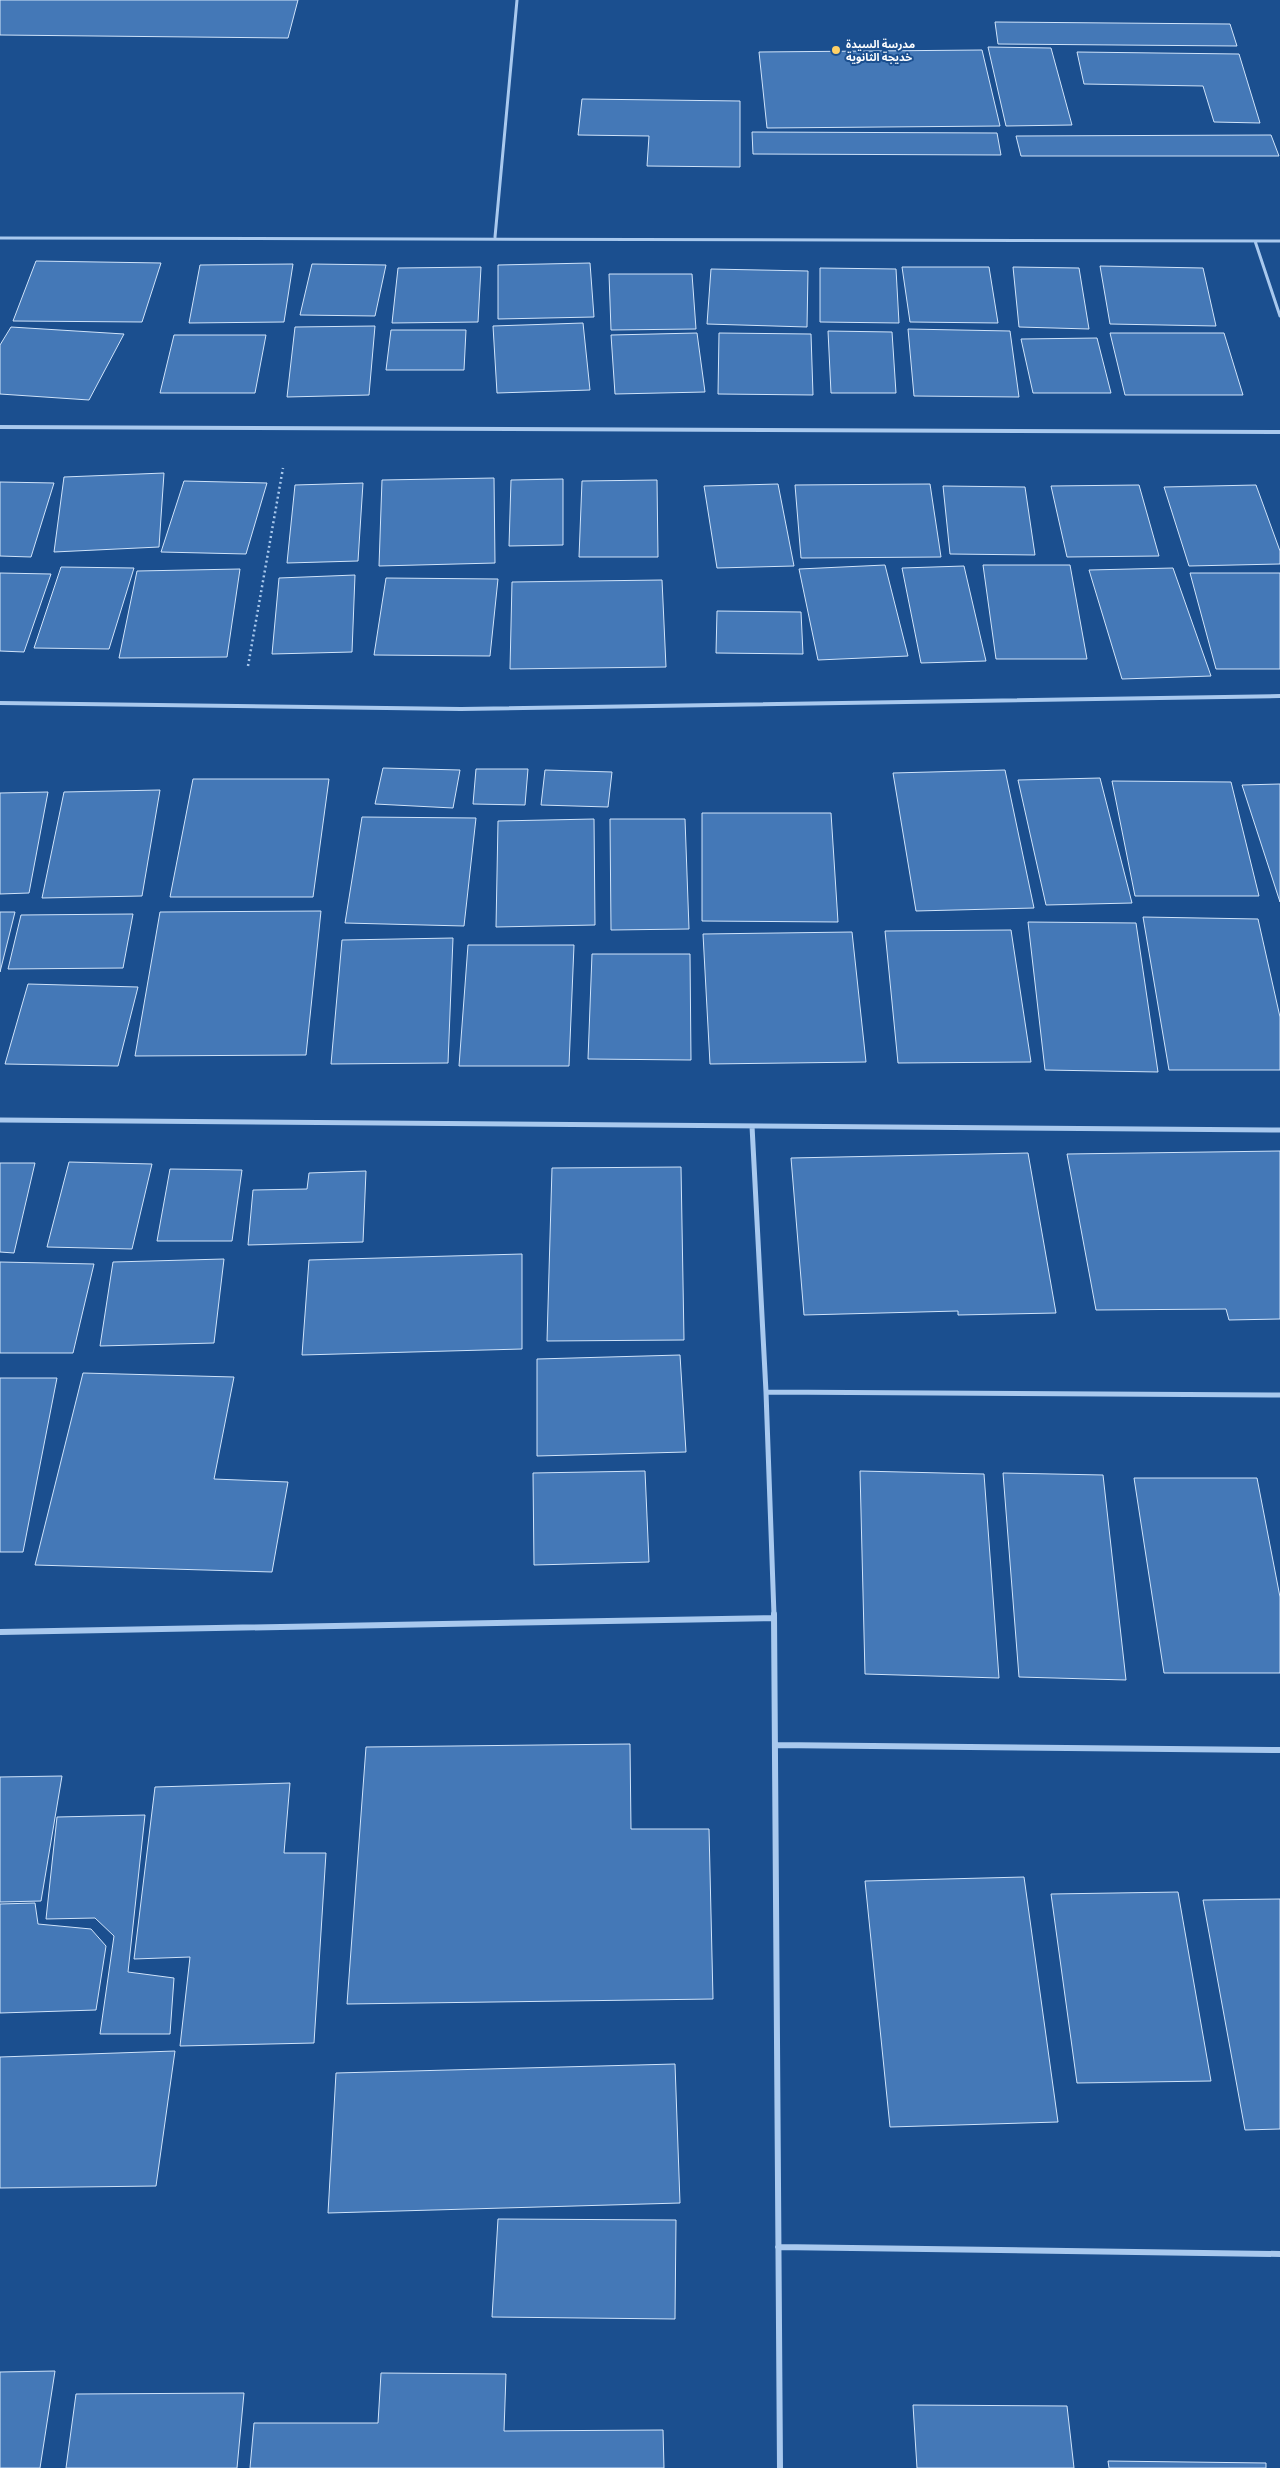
<svg xmlns="http://www.w3.org/2000/svg" width="1280" height="2468" viewBox="0 0 1280 2468" font-family="'Source Sans 3','Noto Sans Arabic',sans-serif">
<style>
.building{fill:#4478b7;stroke:#cfe3fa}
.lines{fill:none;stroke-linecap:round;stroke-linejoin:round}
.path{stroke:#a9c9ee;stroke-width:2.5;stroke-dasharray:2 3;stroke-linecap:butt}
.minor-far3{stroke:#a9c9ee;stroke-width:3}
.minor-far2{stroke:#a9c9ee;stroke-width:4}
.minor-far1{stroke:#a9c9ee;stroke-width:5}
.minor{stroke:#a9c9ee;stroke-width:6}
.poi-dot{fill:#ffd166;stroke:#1b4f8f;stroke-width:2}
.labels{text-anchor:middle;stroke-width:4;stroke-linejoin:round;paint-order:stroke}
.far-poi-label{font-size:11px;font-weight:bold;fill:#fff;stroke:#1b4f8f;text-anchor:start}
</style>
<rect width="100%" height="100%" fill="#1b4f8f"/>
<!-- building -->
<path class="building" d="M0 0H298L288 38 0 35Z
M995 22 1230 24 1237 46 998 44Z
M988 47 1051 48 1072 125 1006 126Z
M982 50 1000 126 767 128 759 52Z
M1077 52 1239 54 1260 123 1214 122 1203 86 1084 84Z
M582 99 740 101V167L647 166 649 136 578 135Z
M752 132 997 133 1001 155 753 154Z
M1271 135 1279 156H1021L1016 136Z
M36 261 161 263 142 322 13 321Z
M590 263 594 317 498 319V265Z
M293 264 284 322 189 323 200 265Z
M312 264 386 265 375 316 300 315Z
M1100 266 1203 268 1216 326 1110 324Z
M481 267 478 322 392 323 398 268Z
M902 267H989L998 323 910 322Z
M1013 267 1079 268 1089 329 1019 327Z
M820 268 896 269 899 323 820 322Z
M711 269 808 271 807 327 707 324Z
M609 274H692L696 329 611 330Z
M583 323 590 390 497 393 493 326Z
M375 326 369 395 287 397 295 327Z
M11 327 124 334 89 400 0 394V345Z
M908 329 1010 331 1019 397 914 396Z
M391 330H466L464 370H386Z
M828 331 892 332 896 393H831Z
M697 333 705 392 615 394 611 335Z
M719 333 811 334 813 395 718 394Z
M1110 333H1224L1243 395H1125Z
M174 335H266L255 393H160Z
M1097 338 1111 393H1033L1021 339Z
M164 473 159 547 54 552 64 477Z
M494 478 495 563 379 566 382 480Z
M563 479V545L509 546 511 480Z
M657 480 658 557H579L582 481Z
M184 481 267 483 246 554 161 552Z
M0 482 54 483 31 557 0 556Z
M363 483 358 561 287 563 295 485Z
M778 484 794 566 717 568 704 486Z
M930 484 941 557 801 558 795 485Z
M1139 485 1159 556 1067 557 1051 486Z
M1256 485 1280 551V564L1189 566 1164 487Z
M943 486 1025 487 1035 555 950 554Z
M885 565 908 656 818 660 799 569Z
M983 565H1070L1087 659H996Z
M964 566 986 661 921 663 902 568Z
M61 567 134 568 109 649 34 648Z
M1173 568 1211 676 1122 679 1089 570Z
M240 569 227 657 119 658 137 571Z
M0 573 51 574 24 652 0 651Z
M1190 573H1280V669H1216Z
M355 575 352 652 272 654 279 578Z
M386 578 498 579 490 656 374 655Z
M662 580 666 667 510 669 512 582Z
M717 611 801 612 803 654 716 653Z
M383 768 460 770 453 808 375 804Z
M476 769H528L525 805 473 804Z
M545 770 612 772 608 807 541 805Z
M1005 770 1034 908 916 911 893 773Z
M1100 778 1132 903 1046 905 1018 780Z
M193 779H329L313 897H170Z
M1112 781 1231 782 1259 896H1135Z
M1280 784V902L1242 785Z
M160 790 142 896 42 898 64 792Z
M48 792 29 893 0 894V793Z
M702 813H831L838 922 702 921Z
M362 817 476 818 464 926 345 923Z
M594 819 595 925 496 927 498 821Z
M610 819H685L689 929 611 930Z
M321 911 306 1055 135 1056 160 912Z
M0 912H15L0 972Z
M133 914 123 968 8 969 21 915Z
M1143 917 1258 919 1280 1017V1070H1169Z
M1028 922 1136 923 1158 1072 1045 1070Z
M1011 930 1031 1062 898 1063 885 931Z
M852 932 866 1062 710 1064 703 934Z
M453 938 448 1063 331 1064 342 940Z
M468 945H574L569 1066H459Z
M592 954H690L691 1060 588 1059Z
M28 984 138 987 118 1066 5 1064Z
M1280 1151V1319L1229 1320 1226 1309 1096 1310 1067 1154Z
M1028 1153 1056 1313 958 1315V1311L804 1315 791 1158Z
M69 1162 152 1164 132 1249 47 1247Z
M0 1163H35L14 1253 0 1252Z
M681 1167 684 1340 547 1341 552 1168Z
M170 1169 242 1170 232 1241H157Z
M366 1171 363 1242 248 1245 253 1190 307 1189 309 1173Z
M522 1254V1349L302 1355 309 1260Z
M224 1259 214 1343 100 1346 113 1262Z
M0 1262 94 1264 73 1353H0Z
M680 1355 686 1452 537 1456V1359Z
M83 1373 234 1377 214 1479 288 1482 272 1572 35 1565Z
M0 1378H57L23 1552H0Z
M645 1471 649 1562 534 1565 533 1473Z
M860 1471 984 1474 999 1678 865 1674Z
M1003 1473 1103 1475 1126 1680 1019 1677Z
M1134 1478H1257L1280 1597V1673H1164Z
M630 1744 631 1829H709L713 1999 347 2004 366 1747Z
M62 1776 41 1901 0 1902V1777Z
M290 1783 284 1853H326L314 2043 180 2046 190 1957 134 1959 155 1787Z
M145 1815 128 1972 174 1978 170 2034H100L114 1936 95 1918 46 1919 57 1817Z
M1024 1877 1058 2122 890 2127 865 1881Z
M1178 1892 1211 2081 1077 2083 1051 1894Z
M1280 1899V2129L1245 2130 1203 1900Z
M35 1903 38 1924 91 1929 106 1946 96 2010 0 2013V1904Z
M175 2051 156 2186 0 2188V2057Z
M675 2064 680 2203 328 2213 336 2073Z
M498 2219 676 2220 675 2319 492 2317Z
M55 2371 40 2468H0V2372Z
M381 2373 506 2374 504 2431 663 2430 664 2468H250L254 2423H378Z
M244 2393 237 2468H66L76 2394Z
M913 2405 1067 2406 1074 2468H917Z
M1108 2461 1266 2463V2468H1109Z"/>
<g class="lines">
<!-- path -->
<path class="path" d="M248 666 283 468"/>
<!-- minor-far3 -->
<path class="minor-far3" d="M495 237 517 0
M0 238 1280 241
M1255 241 1280 316"/>
<!-- minor-far2 -->
<path class="minor-far2" d="M0 427 1280 432
M0 703 461 709 1280 696"/>
<!-- minor-far1 -->
<path class="minor-far1" d="M0 1120 1280 1130
M752 1126 766 1392 774 1615
M766 1392 1280 1395"/>
<!-- minor -->
<path class="minor" d="M774 1614 780 2468
M0 1632 774 1618
M775 1745 1280 1750
M778 2247 1280 2254"/>
</g>
<!-- markers -->
<circle class="poi-dot" cx="836" cy="50" r="5"/>
<g class="labels">
<!-- far-poi labels -->
<g class="far-poi-label">
<text x="846" y="48">مدرسة السيدة<tspan x="846" dy="13">خديجة الثانوية</tspan></text>
</g>
</g>
</svg>
